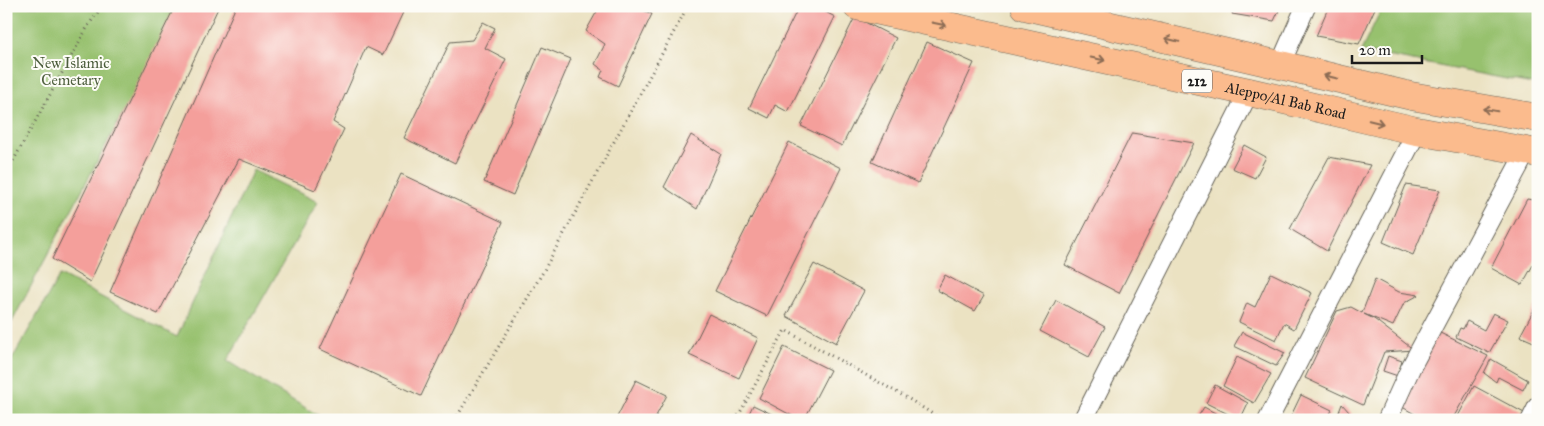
<svg xmlns="http://www.w3.org/2000/svg" width="1544" height="426" viewBox="0 0 1544 426" font-family="'IM FELL Great Primer',serif">
<style>
.green{fill:#97c16e;stroke:#5a6e45}
.building{fill:#f49f9b}
.lines{fill:none;stroke-linecap:round;stroke-linejoin:round}
.street-casing{stroke:#646156;stroke-width:21}
.primary-casing{stroke:#646156;stroke-width:29}
.path{stroke:#646156;stroke-width:3;stroke-dasharray:1 4;stroke-linecap:butt}
.street{stroke:#fff;stroke-width:19}
.primary{stroke:#fbbb8d;stroke-width:28}
.oneway{stroke:#8c6c54}
.labels{text-anchor:middle;stroke-width:4;stroke-linejoin:round;paint-order:stroke}
.shield{fill:#fdfcf7;stroke:#605f5e;stroke-width:1}
.shield-label{font-size:14px;font-weight:bold;fill:#1c1c1c}
.park-label{font-size:15px;fill:#4d5e3d;stroke:#fdfcf7}
.street-label{font-size:15px;fill:#1c1c1c;stroke:#fdfcf7}
</style>
<rect width="100%" height="100%" fill="#fdfcf7"/>
<filter id="ink" filterUnits="userSpaceOnUse"><feTurbulence type="fractalNoise" baseFrequency=".02" numOctaves="2"/><feDisplacementMap in="SourceGraphic" scale="10" xChannelSelector="R" yChannelSelector="G"/><feConvolveMatrix kernelMatrix="1 2 1 2 8 2 1 2 1" color-interpolation-filters="sRGB"/></filter>
<filter id="wash" filterUnits="userSpaceOnUse"><feTurbulence type="fractalNoise" baseFrequency=".0096" numOctaves="4" result="noise"/><feDisplacementMap in="SourceGraphic" scale="20" xChannelSelector="R" yChannelSelector="G"/><feGaussianBlur stdDeviation="1.12" result="paint"/><feColorMatrix in="noise" values="0 0 0 0 0 0 0 0 0 0 0 0 0 0 0 0 0 1.4 0 .05"/><feComposite in="paint" operator="in"/></filter>
<g filter="url(#wash)">
<rect width="100%" height="100%" fill="#ebe2c2"/>
<!-- green -->
<path class="green" d="M6 6H180L6 333Z
M1383 6H1538V85L1361 51Z
M253 170 318 202 227 361 326 420H6V370L60 275 177 337Z"/>
<g id="blocks">
<!-- building -->
<path class="building" d="M175 6H219L90 282 52 259Z
M236 6H406L383 55 366 47 333 122 344 129 315 190 239 159 158 314 110 292Z
M600 6H633L652 14 618 86 600 77 603 70 595 64 605 44 586 31Z
M799 6H814L835 17 788 112 775 105 769 118 749 108Z
M1235 6H1281L1274 21 1232 14Z
M1329 6H1376L1359 44 1316 36Z
M855 17 896 38 842 146 801 126Z
M483 22 495 28 485 48 506 59 455 163 404 138 450 42 472 40Z
M927 42 974 63 918 183 872 162Z
M542 47 571 59 513 195 484 182Z
M1132 133 1194 143 1119 293 1065 265Z
M691 135 721 154 697 209 664 187Z
M789 142 841 168 767 316 715 291Z
M1244 145 1266 157 1255 178 1232 168Z
M1329 157 1370 165 1327 251 1290 229Z
M401 174 503 222 421 396 320 349Z
M1406 185 1440 190 1413 255 1383 242Z
M1527 199 1538 201V256L1522 285 1491 268Z
M814 264 864 291 836 343 786 316Z
M1271 273 1312 293 1294 329 1284 323 1276 340 1239 322 1247 303 1255 307Z
M945 275 984 296 975 311 937 290Z
M1375 279 1399 292 1419 295 1404 303 1393 326 1364 314 1374 319 1414 350 1384 352 1363 405 1305 378 1337 311 1351 307 1362 313Z
M1056 300 1105 327 1089 357 1040 331Z
M1538 302V344L1520 336Z
M1493 313 1508 320 1489 353 1456 337 1460 328 1463 329 1467 321 1484 330Z
M709 314 758 338 739 378 689 355Z
M1242 332 1285 353 1276 366 1234 346Z
M1438 332 1488 356 1452 420H1425L1397 404Z
M784 347 830 370 804 420H800L759 398Z
M1388 356 1402 361 1398 376 1383 371Z
M1237 357 1271 374 1254 403 1223 386Z
M1491 359 1528 380 1523 390 1498 377 1496 382 1484 373Z
M636 380 667 395 654 420H622L617 417Z
M1215 385 1248 403 1240 420 1206 403Z
M1474 386 1526 414 1523 420H1456Z
M1301 395 1332 410 1327 420H1289Z
M1342 404 1356 420H1336Z
M753 405 784 420H746Z
M1204 407 1228 420H1196Z"/>
</g>
</g>
<g filter="url(#ink)">
<use href="#blocks" fill-opacity="0" stroke="#646156" stroke-width="1"/>
<g class="lines">
<defs>
<path id="street" d="M1280 65 1306 6
M1083 420 1249 92
M1268 420 1417 131
M1387 420 1411 367 1526 152
M1531 420 1538 406"/>
<g id="primary">
<path id="s1" d="M857 6 1249 92 1417 131 1538 153"/>
<path d="M1025 6 1280 65 1411 96 1538 118"/>
</g>
</defs>
<!-- street casing -->
<use href="#street" class="street-casing"/>
<!-- primary casing -->
<use href="#primary" class="primary-casing"/>
<!-- path -->
<path class="path" d="M6 174 88 26 102 6
M455 420 543 272 688 6
M736 420 785 330 909 399 942 420"/>
<!-- street -->
<use href="#street" class="street"/>
<!-- primary -->
<use href="#primary" class="primary"/>
</g>
<!-- one-way arrows -->
<defs><path id="oneway-shaft" d="M-6 0H5M1.5-3L5.5 0L1.5 3" fill="none" stroke-width="1.6" stroke-linecap="round" stroke-linejoin="round" transform="scale(1.25)"/></defs>
<g class="oneway">
<use href="#oneway-shaft" transform="translate(939 24) rotate(12)"/>
<use href="#oneway-shaft" transform="translate(1172 40) rotate(-167)"/>
<use href="#oneway-shaft" transform="translate(1098 59) rotate(12)"/>
<use href="#oneway-shaft" transform="translate(1331 77) rotate(-166)"/>
<use href="#oneway-shaft" transform="translate(1490 110) rotate(-170)"/>
<use href="#oneway-shaft" transform="translate(1376 122) rotate(13)"/>
</g>
</g>
<g class="labels">
<!-- shield labels -->
<rect class="shield" x="1182" y="69.5" width="30" height="23" rx="4"/>
<g class="shield-label">
<text x="1197" y="86">212</text>
</g>
<!-- park labels -->
<g class="park-label">
<text x="71" y="68">New Islamic<tspan x="71" dy="17">Cemetary</tspan></text>
</g>
<!-- street labels -->
<g class="street-label">
<text dy="5" stroke="none"><textPath href="#s1" startOffset="439">Aleppo/Al Bab Road</textPath></text>
</g>
</g>
<!-- margin -->
<rect width="1544" height="426" fill="none" stroke="#fdfcf7" stroke-width="25"/>
<!-- scale -->
<path d="M1352 55v8h70v-8" fill="none" stroke="#1c1c1c" stroke-width="2.5"/>
<text x="1359" y="55" font-size="15" fill="#1c1c1c" stroke="#fdfcf7" stroke-width="4" paint-order="stroke">20 m</text>
</svg>
